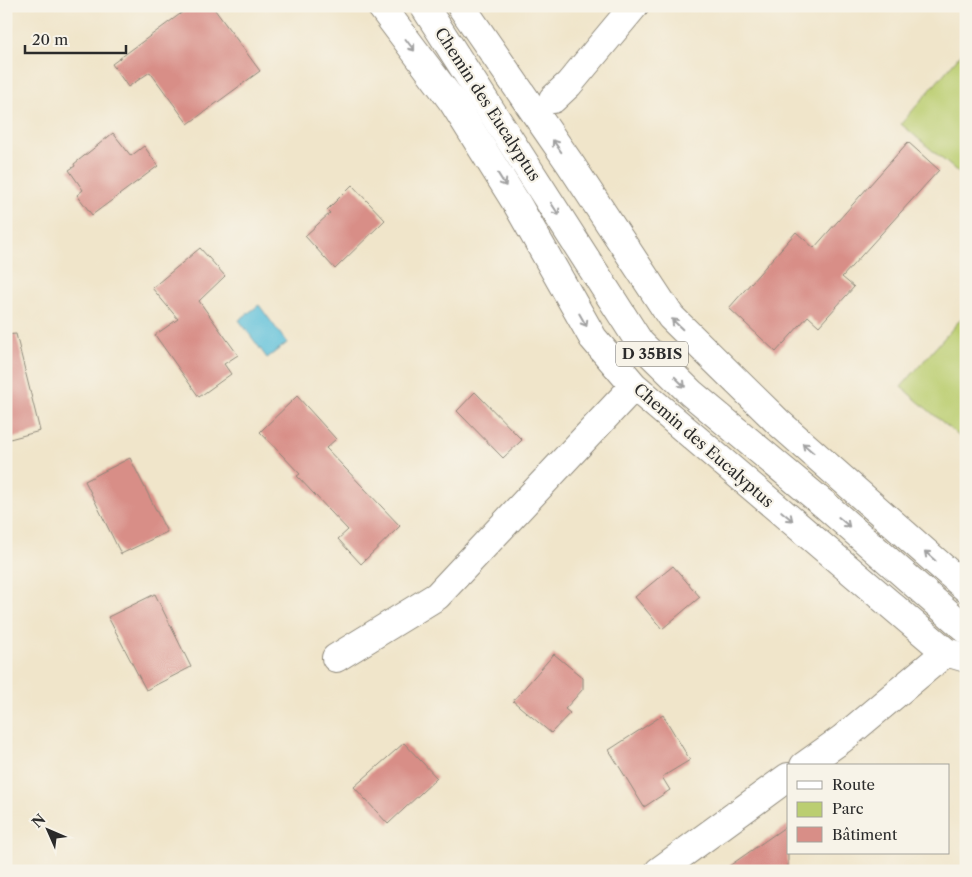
<svg xmlns="http://www.w3.org/2000/svg" width="972" height="877" viewBox="0 0 972 877" font-family="'Libre Caslon Text',serif">
<style>
.green{fill:#bbce71;stroke:#737c4e}
.water{fill:#5cc0da;stroke:#447682}
.building{fill:#d88e87}
.lines{fill:none;stroke-linecap:round;stroke-linejoin:round}
.street-casing{stroke:#8e887a;stroke-width:30}
.primary-casing{stroke:#8e887a;stroke-width:30}
.street{stroke:#fff;stroke-width:28}
.primary{stroke:#fff;stroke-width:28}
.oneway{stroke:#a0a0a0}
.labels{text-anchor:middle;stroke-width:4.5;stroke-linejoin:round;paint-order:stroke}
.shield{fill:#f7f3e8;stroke:#686764;stroke-width:1}
.shield-label{font-size:15px;font-weight:bold;fill:#2b2b2b}
.street-label{font-size:16px;fill:#2b2b2b;stroke:#f7f3e8}
</style>
<rect width="100%" height="100%" fill="#f7f3e8"/>
<filter id="ink" filterUnits="userSpaceOnUse"><feTurbulence type="fractalNoise" baseFrequency=".02" numOctaves="2"/><feDisplacementMap in="SourceGraphic" scale="10" xChannelSelector="R" yChannelSelector="G"/><feConvolveMatrix kernelMatrix="1 2 1 2 8 2 1 2 1" color-interpolation-filters="sRGB"/></filter>
<filter id="wash" filterUnits="userSpaceOnUse"><feTurbulence type="fractalNoise" baseFrequency=".0096" numOctaves="4" result="noise"/><feDisplacementMap in="SourceGraphic" scale="20" xChannelSelector="R" yChannelSelector="G"/><feGaussianBlur stdDeviation="1.12" result="paint"/><feColorMatrix in="noise" values="0 0 0 0 0 0 0 0 0 0 0 0 0 0 0 0 0 1.4 0 .05"/><feComposite in="paint" operator="in"/></filter>
<g filter="url(#wash)">
<rect width="100%" height="100%" fill="#f0e5ca"/>
<!-- green -->
<path class="green" d="M966 48V179L901 124Z
M966 313V442L901 387Z"/>
<!-- water -->
<path class="water" d="M259 305 287 343 267 358 239 320Z"/>
<g id="blocks">
<!-- building -->
<path class="building" d="M191 6H212L260 71 188 124 150 72 128 87 112 64Z
M113 133 131 156 144 146 158 166 92 215 77 195 83 190 69 170 75 166 74 164Z
M908 142 939 170 842 277 854 287 819 326 808 316 776 352 729 308 796 232 814 248Z
M352 185 385 220 335 269 305 236 330 213 327 210Z
M200 248 225 276 199 301 238 355 224 364 231 374 199 397 155 335 178 319 152 288Z
M16 334 40 431 6 440V335Z
M475 392 522 440 503 458 457 411Z
M297 396 336 439 326 448 400 526 361 564 338 539 348 530 297 476 300 474 260 432Z
M130 458 167 532 121 554 85 481Z
M673 566 700 597 662 629 635 597Z
M155 594 191 667 146 690 108 617Z
M554 654 583 678V689L565 709 570 713 551 733 513 701Z
M663 715 690 760 662 777 670 790 644 807 609 750Z
M404 743 437 778 388 824 354 787Z
M788 825V871H722Z"/>
</g>
</g>
<g filter="url(#ink)">
<use href="#blocks" fill-opacity="0" stroke="#8e887a" stroke-width="1"/>
<g class="lines">
<defs>
<path id="street" d="M381 6 453 102 517 204 593 338 634 386 946 652 966 658
M553 99 569 84 634 6
M336 658 437 596 634 386
M804 766 842 739 946 652
M659 871 788 777"/>
<path id="primary" d="M424 6 640 343 691 393 825 505 966 629
M461 6 571 165 671 317 778 422 966 588"/>
</defs>
<!-- street casing -->
<use href="#street" class="street-casing"/>
<!-- primary casing -->
<use href="#primary" class="primary-casing"/>
<!-- street -->
<use href="#street" class="street"/>
<!-- primary -->
<use href="#primary" class="primary"/>
</g>
<!-- one-way arrows -->
<defs><path id="oneway-shaft" d="M-6 0H5M1.5-3L5.5 0L1.5 3" fill="none" stroke-width="1.6" stroke-linecap="round" stroke-linejoin="round" transform="scale(1.25)"/></defs>
<g class="oneway">
<use href="#oneway-shaft" transform="translate(410 45) rotate(53)"/>
<use href="#oneway-shaft" transform="translate(557 146) rotate(-125)"/>
<use href="#oneway-shaft" transform="translate(502 180) rotate(58)"/>
<use href="#oneway-shaft" transform="translate(555 209) rotate(57)"/>
<use href="#oneway-shaft" transform="translate(583 320) rotate(60)"/>
<use href="#oneway-shaft" transform="translate(677 324) rotate(-136)"/>
<use href="#oneway-shaft" transform="translate(680 382) rotate(45)"/>
<use href="#oneway-shaft" transform="translate(808 448) rotate(-139)"/>
<use href="#oneway-shaft" transform="translate(787 516) rotate(40)"/>
<use href="#oneway-shaft" transform="translate(844 522) rotate(41)"/>
<use href="#oneway-shaft" transform="translate(930 556) rotate(-138)"/>
</g>
</g>
<g class="labels">
<!-- shield labels -->
<rect class="shield" x="616" y="341.5" width="72" height="25" rx="4"/>
<g class="shield-label">
<text x="652" y="359">D 35BIS</text>
</g>
<!-- street labels -->
<g class="street-label">
<text transform="translate(488 104) rotate(57)" y="6">Chemin des Eucalyptus</text>
<text transform="translate(704 445) rotate(41)" y="6">Chemin des Eucalyptus</text>
</g>
</g>
<!-- margin -->
<rect width="972" height="877" fill="none" stroke="#f7f3e8" stroke-width="25"/>
<!-- legend -->
<rect x="787" y="764" width="162" height="90" fill="#f7f3e8" stroke="#a5a39c"/>
<rect x="797" y="781" width="25" height="8" fill="#ffffff" stroke="#a5a39c"/>
<text x="832" y="790" font-size="15" fill="#2b2b2b">Route</text>
<rect x="797" y="802" width="25" height="15" fill="#bbce71" stroke="#a5a39c"/>
<text x="832" y="814" font-size="15" fill="#2b2b2b">Parc</text>
<rect x="797" y="827" width="25" height="15" fill="#d88e87" stroke="#a5a39c"/>
<text x="832" y="840" font-size="15" fill="#2b2b2b">Bâtiment</text>
<!-- north arrow -->
<g transform="translate(48 830) rotate(315)" stroke="#f7f3e8" stroke-width="4" paint-order="stroke">
<path d="M0-4L9 19L0 12L-9 19Z" fill="#2b2b2b"/>
<text y="-8" font-size="14" font-weight="bold" text-anchor="middle" fill="#2b2b2b">N</text>
</g>
<!-- scale -->
<path d="M25 45v8h101v-8" fill="none" stroke="#2b2b2b" stroke-width="2.5"/>
<text x="32" y="45" font-size="15" fill="#2b2b2b" stroke="#f7f3e8" stroke-width="4" paint-order="stroke">20 m</text>
</svg>
